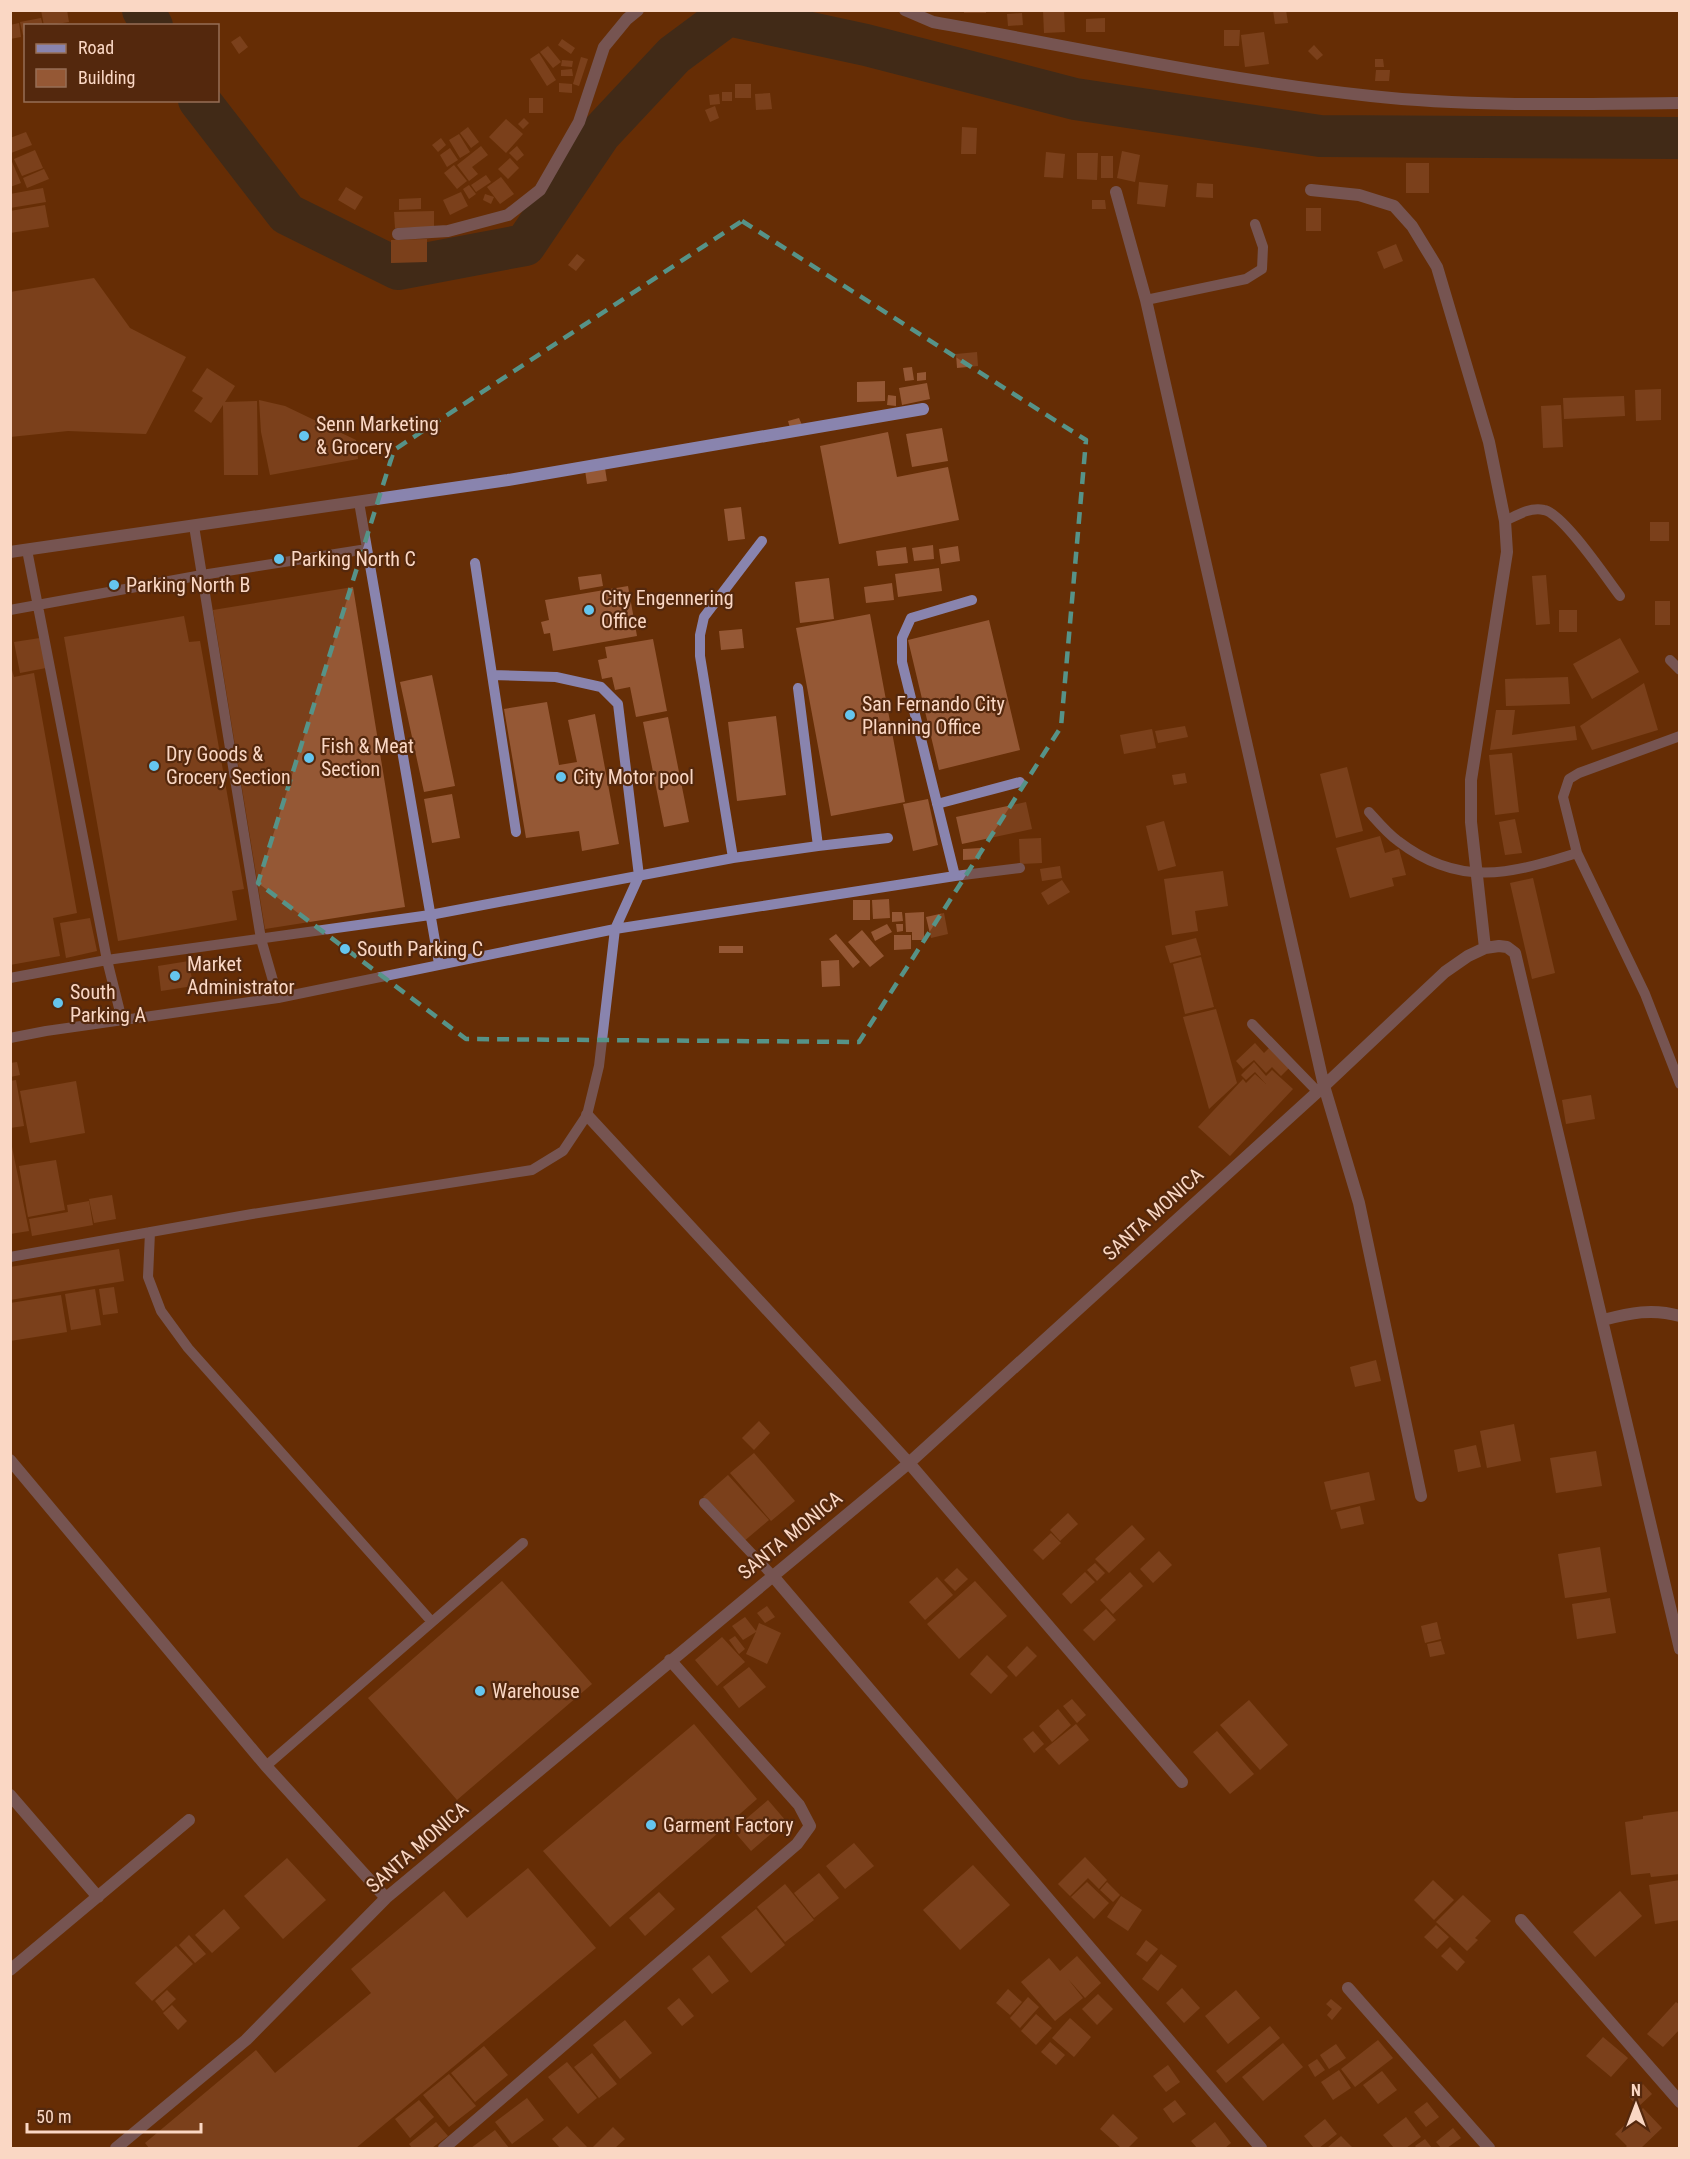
<svg xmlns="http://www.w3.org/2000/svg" width="1690" height="2159" viewBox="0 0 1690 2159" font-family="'Roboto Condensed',sans-serif">
<style>
.lines{fill:none;stroke-linecap:round;stroke-linejoin:round}
.river{stroke:#14262e;stroke-width:42}
.building{fill:#955835}
.service{stroke:#8984ae;stroke-width:10}
.minor{stroke:#8984ae;stroke-width:12}
.marked{fill:none;stroke:#569388;stroke-width:4.5;stroke-dasharray:12 8;stroke-linejoin:round}
.poi-dot{fill:#65c5ee;stroke:#54280d;stroke-width:2}
.labels{text-anchor:middle;stroke-width:4.5;stroke-linejoin:round;paint-order:stroke}
.poi-label{font-size:20px;fill:#fad7c4;stroke:#54280d;text-anchor:start}
.street-label{font-size:20px;fill:#fad7c4;stroke:#54280d}
</style>
<rect width="100%" height="100%" fill="#662e06"/>
<g class="lines">
<!-- river -->
<path class="river" d="M143 10 152 26
M199 100 287 214 398 269 525 245 600 134 674 55 728 15 866 45 1075 99 1320 136 1680 138"/>
</g>
<!-- building -->
<path class="building" d="M41 10H67L69 22 44 26Z
M964 10H986V13H964Z
M1043 10H1064L1065 32 1044 33Z
M1273 10H1286L1288 23 1275 24Z
M1022 13 1023 25 1008 26 1007 14Z
M41 18 43 26H26V35H23L20 22Z
M1105 18V32H1086V19Z
M19 23 21 37 10 39V25Z
M1224 30H1240L1239 46H1224Z
M1264 32 1269 64 1245 67 1241 35Z
M240 36 248 47 239 54 231 42Z
M562 39 575 48 571 54 558 45Z
M1314 45 1323 55 1317 60 1308 51Z
M548 46 561 62 553 68 540 52Z
M539 53 556 80 547 86 530 59Z
M581 57 588 59 579 86 573 84Z
M1375 59H1383L1384 67H1375Z
M562 60 573 61 572 67 561 66Z
M572 69 573 76H561V70Z
M1376 70H1390L1389 81H1375Z
M559 83 572 84V93L559 92Z
M735 84H751V98H735Z
M722 92H732V101H722Z
M770 93 772 109 756 110 755 94Z
M719 94 720 104 710 105 709 95Z
M529 98H543V113H529Z
M715 106 719 118 710 122 705 110Z
M524 118 529 123 523 129 518 124Z
M506 119 523 134 506 153 489 137Z
M468 127 479 142 471 148 460 133Z
M962 127 977 128 976 154H961Z
M26 132 32 145 11 153 10 138Z
M459 134 470 152 460 158 449 140Z
M441 138 446 145 438 152 432 145Z
M481 146 488 155 472 167 478 174 469 181 457 165Z
M517 146 524 155 517 161 509 153Z
M450 148 458 160 447 167 440 155Z
M35 150 43 168 22 176 14 159Z
M1122 151 1140 155 1135 182 1117 178Z
M1046 152 1065 154 1063 178 1044 177Z
M1077 153H1098L1097 180 1077 179Z
M1101 156H1113V178H1101Z
M10 157 21 183 10 187Z
M510 158 519 168 508 179 498 169Z
M1406 163H1429V193H1406Z
M454 165 467 181 457 189 444 173Z
M44 169 49 179 27 188 23 178Z
M486 175 491 182 476 192 471 185Z
M501 177 514 194 500 204 487 187Z
M1139 182 1168 185 1165 207 1137 204Z
M1197 183 1213 184V198L1196 197Z
M469 185 476 194 469 199 463 189Z
M346 187 363 197 355 210 338 200Z
M43 188 46 202 10 208V194Z
M461 192 468 206 450 215 443 200Z
M485 194 494 197 491 204 483 200Z
M421 198V209L399 210V199Z
M1092 200H1105L1106 209H1092Z
M45 205 49 227 10 233V211Z
M1306 208H1321V231H1306Z
M434 211V227L395 228 394 212Z
M427 239V262L391 263V240Z
M1396 244 1403 261 1384 269 1377 252Z
M577 254 585 260 576 271 568 265Z
M94 278 130 328 186 357 146 434 68 431 10 437V292Z
M977 352 978 366 957 368 956 354Z
M912 367 914 380 905 381 903 368Z
M207 368 235 386 225 402 257 401 258 475H224L223 405 211 423 194 411 203 398 192 391Z
M926 372V380L917 381V373Z
M885 381V401L857 402V382Z
M927 383 930 399 902 405 899 388Z
M1661 389V420L1636 421 1635 390Z
M888 395 896 396V406L887 405Z
M1624 396 1625 416 1564 419 1563 398Z
M259 400 285 406 356 440 358 459 270 475 261 432Z
M1561 405 1563 447 1543 448 1541 406Z
M799 418 802 425 790 428 788 421Z
M942 428 948 461 912 467 906 434Z
M888 432 897 477 948 467 959 520 839 544 820 446Z
M605 468 607 481 587 484 585 470Z
M741 507 745 539 728 541 724 509Z
M1650 522H1669V541H1650Z
M933 545 934 559 914 561 912 548Z
M958 546 960 561 941 564 939 549Z
M906 547 908 563 878 566 876 551Z
M939 568 942 591 898 597 895 574Z
M601 574 603 586 580 590 578 577Z
M1546 575 1550 624 1536 625 1532 576Z
M829 578 834 619 800 623 795 582Z
M892 583 894 600 866 603 864 587Z
M628 586 637 636 553 651 550 633 544 634 541 622 549 620 545 600Z
M353 587 405 907 265 929 213 610Z
M1655 601H1670V625H1655Z
M1559 610H1577V632H1559Z
M870 614 905 802 831 816 796 628Z
M184 616 189 642 200 641 244 889 232 891 237 920 118 941 64 637Z
M989 620 1020 750 939 770 908 640Z
M742 629 744 648 721 650 719 631Z
M40 638 46 668 20 673 14 642Z
M1620 638 1639 672 1592 699 1573 664Z
M653 639 667 711 636 717 630 687 615 690 612 677 602 679 598 660 607 658 605 647Z
M10 663 14 677 34 673 77 913 53 918 60 956 10 965Z
M432 675 455 786 424 792 400 682Z
M1568 677 1570 704 1506 706 1505 679Z
M1644 683 1658 730 1592 750 1580 726Z
M547 702 559 765 577 762 568 720 595 714 619 844 582 851 579 831 526 838 504 709Z
M1496 710H1515L1512 735 1575 726 1577 740 1490 750Z
M776 716 786 795 737 801 728 722Z
M668 717 689 822 664 827 643 722Z
M1185 726 1188 737 1158 743 1155 731Z
M1152 729 1156 748 1124 754 1120 735Z
M1512 753 1519 812 1495 815 1489 755Z
M1347 767 1363 831 1336 838 1320 774Z
M1185 773 1187 783 1174 785 1172 775Z
M452 794 460 838 432 843 424 799Z
M928 799 938 845 913 851 903 804Z
M1026 802 1032 829 962 844 956 817Z
M1515 819 1522 853 1505 855 1499 822Z
M1164 821 1176 866 1158 871 1146 826Z
M1380 836 1385 853 1399 849 1406 875 1392 878 1394 886 1350 898 1336 848Z
M1041 838 1042 863 1020 864 1019 839Z
M981 848V859L963 860V849Z
M1060 866 1062 878 1042 881 1040 869Z
M1223 871 1228 906 1195 911 1198 931 1172 935 1164 879Z
M1533 878 1555 973 1532 979 1510 883Z
M1062 880 1070 892 1048 905 1041 893Z
M889 899 890 918 873 919 872 900Z
M853 900H870V920H853Z
M892 912H902L903 921 892 922Z
M924 912V940H912V932H906L905 913Z
M944 913 948 934 931 938 926 917Z
M90 918 97 951 66 958 60 923Z
M887 924 892 932 875 941 871 932Z
M896 924H903V931L897 932Z
M862 930 884 956 870 967 848 942Z
M836 934 860 962 853 968 829 939Z
M894 935H911V949L894 950Z
M1196 938 1201 955 1170 963 1165 946Z
M719 946H743V953H719Z
M1201 957 1214 1007 1185 1014 1173 964Z
M839 960 840 986 822 987 821 961Z
M189 961 193 986 161 991 158 966Z
M1216 1009 1237 1083 1209 1109 1183 1017Z
M1255 1043 1264 1053 1270 1047 1290 1067 1281 1076 1272 1067 1266 1073 1254 1060 1243 1069 1236 1061Z
M17 1062 20 1075 10 1077V1063Z
M1254 1062 1266 1076 1272 1070 1293 1089 1230 1156 1198 1127 1243 1079 1246 1083 1255 1074 1266 1084 1255 1072 1246 1080 1241 1075Z
M16 1080 24 1126 10 1128V1081Z
M76 1081 85 1133 30 1143 20 1091Z
M1591 1095 1595 1119 1566 1124 1562 1100Z
M10 1137 29 1231 10 1234Z
M56 1160 65 1210 28 1217 19 1166Z
M112 1195 116 1219 94 1223 89 1199Z
M89 1201 93 1225 32 1236 29 1219 68 1212 67 1205Z
M119 1249 124 1281 10 1300V1267Z
M114 1287 118 1313 103 1315 99 1289Z
M95 1289 101 1325 71 1330 65 1294Z
M61 1295 67 1332 10 1341V1303Z
M1376 1360 1381 1381 1355 1387 1350 1367Z
M759 1421 770 1433 754 1450 742 1438Z
M1514 1424 1521 1461 1487 1468 1480 1431Z
M1476 1445 1481 1467 1458 1472 1454 1450Z
M1596 1451 1602 1486 1556 1493 1550 1458Z
M754 1453 795 1501 771 1521 730 1473Z
M1369 1472 1375 1500 1331 1510 1324 1482Z
M728 1475 769 1520 743 1542 703 1497Z
M1360 1506 1364 1524 1341 1529 1336 1512Z
M1068 1513 1078 1524 1060 1541 1050 1530Z
M1132 1525 1145 1539 1109 1573 1095 1559Z
M1051 1533 1061 1543 1043 1560 1033 1550Z
M1600 1547 1607 1592 1565 1598 1558 1554Z
M1159 1551 1172 1565 1153 1583 1140 1569Z
M1095 1563 1105 1573 1097 1581 1087 1570Z
M957 1568 968 1579 955 1591 944 1580Z
M1085 1572 1095 1582 1071 1604 1062 1594Z
M1130 1572 1143 1586 1113 1614 1100 1600Z
M937 1577 953 1595 925 1620 909 1602Z
M502 1581 592 1684 457 1800 368 1698Z
M975 1581 1007 1616 959 1659 927 1624Z
M1610 1598 1616 1633 1577 1639 1572 1604Z
M767 1606 775 1617 765 1623 757 1613Z
M1106 1609 1116 1620 1094 1641 1083 1630Z
M745 1617 756 1631 759 1623 781 1633 767 1664 746 1654 756 1632 743 1640 732 1626Z
M1437 1622 1441 1639 1425 1643 1421 1626Z
M735 1636 745 1649 739 1654 729 1640Z
M722 1637 745 1662 717 1686 695 1660Z
M1441 1641 1445 1654 1430 1657 1427 1644Z
M1027 1646 1037 1656 1016 1677 1007 1667Z
M987 1655 1008 1676 991 1694 970 1674Z
M749 1667 766 1687 739 1708 723 1687Z
M1072 1699 1086 1715 1077 1723 1063 1706Z
M1249 1700 1288 1745 1260 1770 1220 1725Z
M1058 1709 1071 1725 1052 1742 1039 1726Z
M694 1724 757 1799 610 1927 543 1851Z
M1076 1724 1089 1740 1059 1765 1045 1749Z
M1033 1731 1044 1744 1034 1753 1023 1739Z
M1217 1731 1254 1774 1230 1794 1193 1752Z
M768 1800 786 1821 751 1851 733 1830Z
M1680 1811V1874L1651 1877 1650 1873 1631 1875 1625 1822 1643 1819V1816Z
M854 1843 874 1866 845 1889 826 1866Z
M1085 1857 1107 1880 1099 1889 1088 1878 1070 1896 1058 1884Z
M287 1858 326 1900 283 1939 244 1896Z
M973 1865 1010 1905 960 1950 923 1910Z
M528 1868 596 1948 356 2148H149L145 2143 256 2050 275 2073 371 1993 351 1969 444 1891 467 1918Z
M819 1873 839 1898 814 1918 794 1893Z
M1433 1880 1454 1900 1434 1920 1414 1900Z
M1680 1880V1920L1655 1924 1649 1885Z
M1087 1882 1109 1903 1094 1919 1071 1897Z
M1107 1882 1120 1895 1113 1902 1100 1890Z
M785 1884 814 1920 785 1942 757 1907Z
M1620 1891 1642 1916 1595 1957 1573 1932Z
M659 1892 675 1909 645 1936 629 1918Z
M1463 1895 1491 1921 1475 1938 1478 1940 1467 1951 1436 1922Z
M1121 1896 1142 1910 1128 1931 1107 1917Z
M224 1909 240 1928 212 1953 195 1935Z
M756 1909 785 1945 751 1973 721 1937Z
M1436 1925 1449 1937 1437 1949 1424 1937Z
M189 1935 206 1954 195 1963 179 1945Z
M1146 1940 1158 1949 1147 1962 1136 1954Z
M176 1946 193 1964 152 2001 135 1983Z
M1450 1947 1465 1962 1457 1971 1441 1956Z
M1161 1954 1177 1966 1158 1991 1142 1979Z
M709 1955 729 1981 712 1994 692 1969Z
M1077 1956 1101 1983 1085 1998 1068 1979 1083 1998 1055 2021 1021 1982 1049 1958 1060 1971Z
M1182 1988 1200 2008 1184 2023 1166 2003Z
M1008 1989 1022 2002 1010 2015 996 2003Z
M167 1990 176 1999 163 2011 155 2001Z
M1236 1990 1260 2018 1228 2044 1205 2016Z
M1098 1994 1113 2009 1097 2025 1082 2009Z
M1028 1997 1039 2007 1020 2028 1010 2018Z
M679 1998 694 2016 682 2026 667 2008Z
M1331 1999 1342 2008 1332 2020 1327 2015 1332 2009 1326 2004Z
M1676 2002 1680 2005V2029L1663 2047 1647 2034Z
M172 2005 187 2021 178 2030 163 2013Z
M1036 2014 1052 2028 1036 2045 1021 2031Z
M1070 2018 1091 2037 1074 2057 1052 2038Z
M625 2020 652 2053 620 2079 593 2045Z
M1270 2026 1280 2038 1226 2083 1216 2071Z
M1603 2037 1628 2058 1611 2077 1586 2056Z
M1378 2040 1393 2058 1355 2087 1341 2069Z
M1050 2042 1065 2055 1056 2065 1041 2052Z
M1283 2043 1303 2067 1263 2101 1242 2077Z
M1336 2044 1346 2058 1329 2069 1320 2055Z
M484 2046 508 2075 475 2102 451 2073Z
M592 2053 617 2084 599 2098 574 2067Z
M1317 2059 1325 2070 1315 2077 1308 2065Z
M567 2062 597 2098 578 2114 548 2077Z
M1168 2065 1180 2082 1166 2092 1153 2076Z
M1339 2070 1351 2088 1333 2100 1321 2082Z
M1382 2071 1397 2090 1378 2104 1363 2085Z
M449 2074 476 2106 449 2127 423 2095Z
M1643 2084 1652 2094 1638 2107 1629 2097Z
M527 2098 544 2120 512 2144 495 2122Z
M419 2100 434 2117 410 2138 395 2119Z
M1175 2100 1186 2114 1173 2123 1163 2109Z
M1427 2102 1439 2117 1426 2127 1414 2112Z
M1643 2108 1662 2128 1641 2148H1625L1627 2146 1615 2134Z
M1113 2114 1138 2138 1128 2148H1121L1100 2129Z
M1406 2117 1421 2137 1406 2148H1394L1383 2135Z
M1325 2119 1337 2134 1319 2148H1314L1304 2136Z
M436 2122 448 2136 432 2148H412L409 2144Z
M1215 2122 1231 2143 1225 2148H1197L1191 2141Z
M567 2126 587 2147 585 2148H560L552 2139Z
M613 2127 625 2139 615 2148H592Z
M1453 2128 1461 2138 1447 2148H1441L1436 2142Z
M495 2130 509 2148H471Z
M1341 2136 1353 2148H1327Z
M1425 2139 1432 2148H1417L1415 2146Z"/>
<g class="lines">
<!-- service -->
<path class="service" d="M1146 300 1246 279 1262 269 1263 247 1255 224
M359 502 439 964
M1505 521C1517 515 1530 507 1544 510 1563 513 1607 579 1620 596
M194 526 261 939 278 998
M27 550 107 960 122 1020
M475 563 516 832
M10 610 202 575 367 549
M1670 660 1680 670
M1680 736 1579 773 1569 779 1563 797 1577 853 1645 994 1680 1084
M937 804 1020 782
M1369 812C1378 822 1387 833 1398 841 1459 888 1510 874 1577 853
M818 846 888 838
M733 858 700 656V635L704 617 762 541
M955 876 902 662V638L911 618 972 600
M10 978 107 960 430 915 733 858 818 846 798 688
M1252 1024 1317 1091
M10 1038 46 1031 278 998 615 929 955 876 1020 868
M150 1232 148 1277 161 1311 188 1348 432 1622
M10 1257 252 1214 532 1170 563 1151 587 1115 599 1066 615 929 639 876 618 704 601 687 556 677 492 675
M704 1503 772 1575
M266 1766 523 1543"/>
<!-- minor -->
<path class="minor" d="M905 10 933 22C1079 48 1224 80 1371 96 1473 107 1576 104 1679 103
M1311 190 1359 195 1394 206 1412 226 1437 267 1489 442 1505 521 1507 552 1471 780V822L1485 948
M1116 192 1146 300 1324 1086 1359 1203 1421 1496
M398 234 448 231 508 215 540 190 579 122 604 47 627 19 638 10
M10 552 508 480 923 409
M587 1115 909 1463 1182 1782
M1603 1320C1630 1313 1652 1308 1680 1316
M10 1460 266 1766 386 1898
M772 1575 1261 2148
M10 1795 98 1897
M1521 1920 1680 2102
M10 1970 189 1820
M1348 1988 1489 2148
M116 2148 246 2040 386 1898 909 1463 1324 1086 1445 972 1468 956 1485 948 1499 946 1507 947 1515 953 1680 1649
M444 2148 797 1844 810 1826 799 1805 670 1660"/>
</g>
<!-- marked area -->
<path d="M0 0H1690V2159H0ZM742 221 1086 440 1061 727 859 1042 466 1039 258 883 394 450Z" fill="#662e06" fill-opacity=".55" fill-rule="evenodd"/>
<path class="marked" d="M742 221 1086 440 1061 727 859 1042 466 1039 258 883 394 450Z"/>
<!-- markers -->
<g class="poi-dot">
<circle cx="304" cy="436" r="6"/>
<circle cx="279" cy="559" r="6"/>
<circle cx="114" cy="585" r="6"/>
<circle cx="589" cy="610" r="6"/>
<circle cx="850" cy="715" r="6"/>
<circle cx="309" cy="758" r="6"/>
<circle cx="154" cy="766" r="6"/>
<circle cx="561" cy="777" r="6"/>
<circle cx="345" cy="949" r="6"/>
<circle cx="175" cy="976" r="6"/>
<circle cx="58" cy="1003" r="6"/>
<circle cx="480" cy="1691" r="6"/>
<circle cx="651" cy="1825" r="6"/>
</g>
<g class="labels">
<!-- poi labels -->
<g class="poi-label">
<text x="316" y="431">Senn Marketing<tspan x="316" dy="23">&amp; Grocery</tspan></text>
<text x="291" y="566">Parking North C</text>
<text x="126" y="592">Parking North B</text>
<text x="601" y="605">City Engennering<tspan x="601" dy="23">Office</tspan></text>
<text x="862" y="711">San Fernando City<tspan x="862" dy="23">Planning Office</tspan></text>
<text x="321" y="753">Fish &amp; Meat<tspan x="321" dy="23">Section</tspan></text>
<text x="166" y="761">Dry Goods &amp;<tspan x="166" dy="23">Grocery Section</tspan></text>
<text x="573" y="784">City Motor pool</text>
<text x="357" y="956">South Parking C</text>
<text x="187" y="971">Market<tspan x="187" dy="23">Administrator</tspan></text>
<text x="70" y="999">South<tspan x="70" dy="23">Parking A</tspan></text>
<text x="492" y="1698">Warehouse</text>
<text x="663" y="1832">Garment Factory</text>
</g>
<!-- street labels -->
<g class="street-label">
<text transform="translate(1153 1214) rotate(-42)" y="7">SANTA MONICA</text>
<text transform="translate(790 1535) rotate(-39)" y="7">SANTA MONICA</text>
<text transform="translate(417 1847) rotate(-41)" y="7">SANTA MONICA</text>
</g>
</g>
<!-- border -->
<rect width="1690" height="2159" fill="none" stroke="#fad7c4" stroke-width="24"/>
<!-- legend -->
<rect x="24" y="24" width="195" height="78" fill="#54280d" stroke="#966e56" stroke-width="1.5"/>
<rect x="36" y="44" width="30" height="9" fill="#8984ae" stroke="#966e56" stroke-width="1.5"/>
<text x="78" y="54" font-size="18" fill="#fad7c4">Road</text>
<rect x="36" y="69" width="30" height="18" fill="#955835" stroke="#966e56" stroke-width="1.5"/>
<text x="78" y="84" font-size="18" fill="#fad7c4">Building</text>
<!-- north arrow -->
<g transform="translate(1636 2105)" stroke="#54280d" stroke-width="4.5" paint-order="stroke">
<path d="M0-4.5L10 22L0 15L-10 22Z" fill="#fad7c4"/>
<text y="-9" font-size="16" font-weight="bold" text-anchor="middle" fill="#fad7c4">N</text>
</g>
<!-- scale -->
<path d="M27 2123v9h174v-9" fill="none" stroke="#fad7c4" stroke-width="3"/>
<text x="36" y="2123" font-size="18" fill="#fad7c4" stroke="#54280d" stroke-width="4.5" paint-order="stroke">50 m</text>
</svg>
